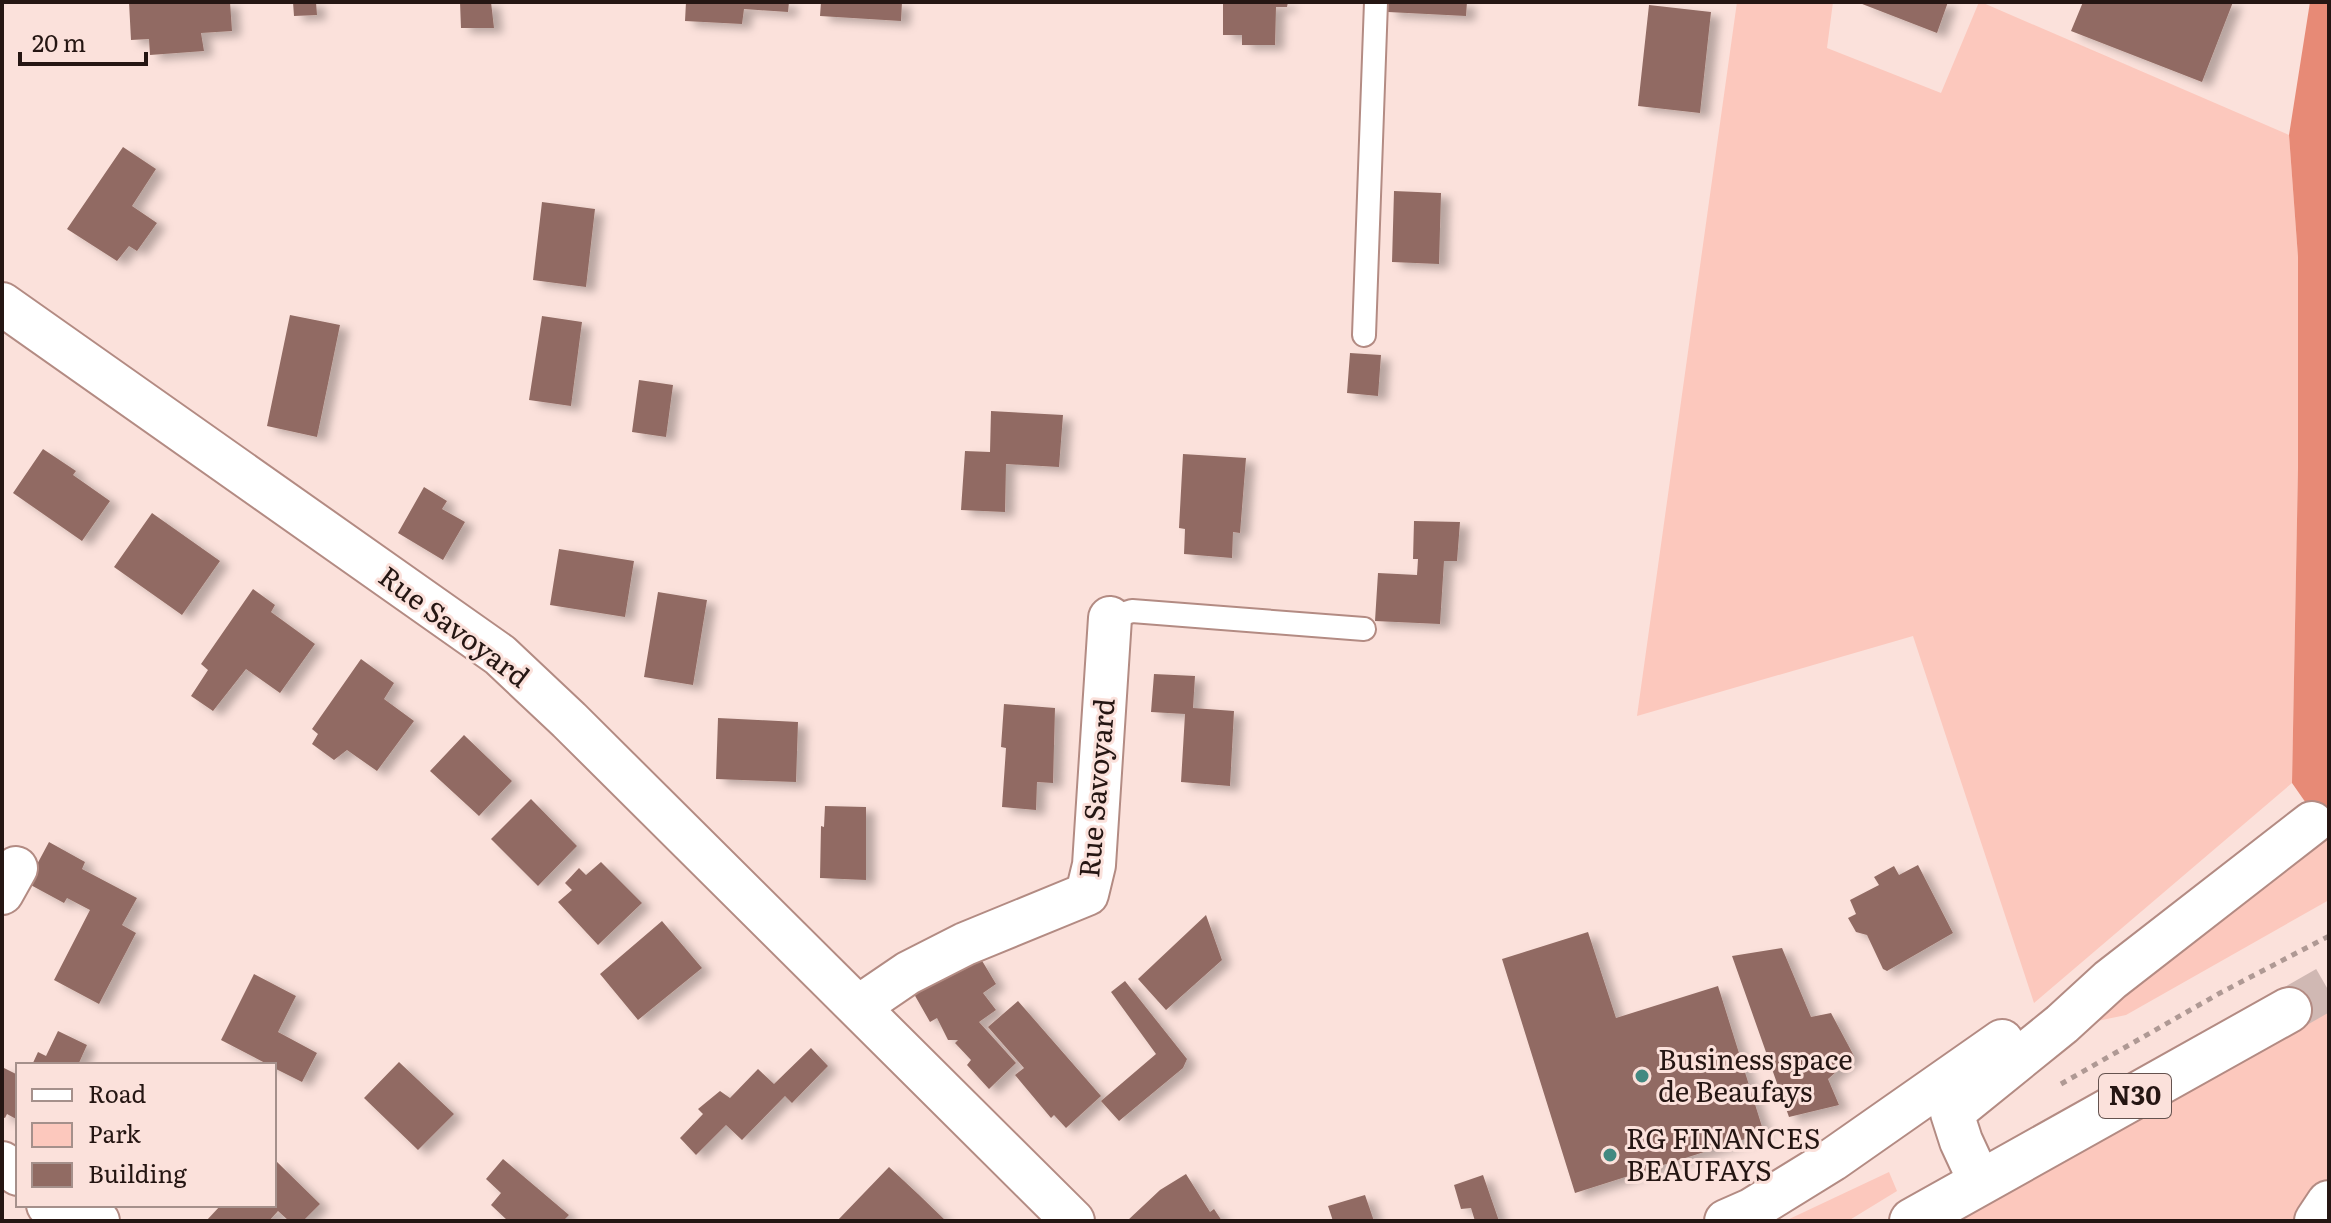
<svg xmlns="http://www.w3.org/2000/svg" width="2331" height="1223" viewBox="0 0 2331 1223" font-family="Literata,serif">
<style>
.green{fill:#fcc8bd}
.forest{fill:#e78a76}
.building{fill:#916b63;filter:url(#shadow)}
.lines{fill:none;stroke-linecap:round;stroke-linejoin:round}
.primary-tunnel{stroke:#d0b8b3;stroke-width:44;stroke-dasharray:44 22;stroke-linecap:butt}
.service-casing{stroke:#b38b83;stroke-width:26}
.minor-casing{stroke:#b38b83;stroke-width:46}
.primary-casing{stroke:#b38b83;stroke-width:48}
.motorway-casing{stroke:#b38b83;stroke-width:48}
.path{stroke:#af9994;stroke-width:5;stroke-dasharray:6 6;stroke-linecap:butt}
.service{stroke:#fff;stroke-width:22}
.minor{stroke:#fff;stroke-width:42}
.primary{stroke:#fff;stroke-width:44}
.motorway{stroke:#fff;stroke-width:44}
.poi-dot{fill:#428981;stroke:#fbe1db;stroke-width:3}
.labels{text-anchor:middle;stroke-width:6;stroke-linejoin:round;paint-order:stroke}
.shield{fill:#fbe1db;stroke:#65534f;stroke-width:2}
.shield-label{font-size:26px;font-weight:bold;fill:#251613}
.street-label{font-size:28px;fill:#251613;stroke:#fbe1db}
.poi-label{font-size:28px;fill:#251613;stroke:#fbe1db;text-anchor:start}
</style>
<defs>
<filter id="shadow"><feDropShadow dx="9" dy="5" stdDeviation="4" flood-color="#0004"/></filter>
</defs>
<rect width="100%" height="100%" fill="#fbe1db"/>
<!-- green -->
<path class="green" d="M1737 2H1833L1827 48 1941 93 1979 2H1981L2289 135 2298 257V468L2292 783 2034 1003 1913 636 1637 716Z
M2326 833 2329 836V900L2126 1015 2078 1025Z
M2329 995V1221H1955L2146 1117 2274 1025Z
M1889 1172 1897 1191 1848 1221H1785Z"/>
<!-- forest -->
<path class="forest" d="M2310 2H2329V836L2292 783 2298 468V257L2289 135Z"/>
<!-- building -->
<path class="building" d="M129 2H230L232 31 201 33 204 51 150 55 149 39 131 40Z
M293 2H316L317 15 294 16Z
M460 2H491L494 28H461Z
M686 2H789L788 12 744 9 742 24 685 21Z
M821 2H902L901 21 820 16Z
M1223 2H1288L1287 7H1276L1275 45H1242V35H1223Z
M1388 2H1467L1466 16 1388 12Z
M1857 2H1948L1937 33Z
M2083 2H2233L2202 82 2071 31Z
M1649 5 1711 12 1700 113 1638 106Z
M123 147 156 169 132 206 157 223 137 251 129 246 117 261 67 229Z
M1394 191 1441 193 1439 264 1392 262Z
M542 202 595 209 586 287 533 280Z
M290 315 340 325 317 437 267 426Z
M542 316 582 322 571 406 529 400Z
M1350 353 1381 355 1378 396 1347 393Z
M639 380 673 385 666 437 632 432Z
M991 411 1063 415 1059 467 1006 464 1005 512 961 510 965 451 990 452Z
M43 449 76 471 73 475 110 501 82 541 13 493Z
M1183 454 1246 458 1240 533 1233 532 1232 558 1184 554 1185 529 1179 528Z
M424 487 447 501 442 509 465 522 443 560 398 533Z
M152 513 220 561 182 615 114 567Z
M1414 521 1460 522 1457 561H1444L1440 624 1375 621 1378 573 1417 575 1418 559H1413Z
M559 549 634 561 625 617 550 605Z
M253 589 275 605 271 612 315 644 280 693 246 669 213 711 191 696 208 670 201 664Z
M658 592 707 600 693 685 644 677Z
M361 659 394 683 384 699 414 721 377 771 347 750 334 760 312 744 318 734 312 729Z
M1154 674 1195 676 1193 708 1234 711 1230 786 1181 782 1185 714 1151 712Z
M1004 704 1055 708 1053 783 1037 782 1036 810 1002 807 1006 748 1001 747Z
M718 718 798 722 796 782 716 779Z
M464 735 512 781 479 816 430 771Z
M531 799 577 846 538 886 491 839Z
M825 806 866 807V880L820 878 821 826 824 827Z
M49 842 85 862 82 869 137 898 122 925 136 933 99 1004 54 980 90 910 67 898 64 903 27 883Z
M601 862 642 903 598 945 558 902 572 890 565 883 579 868 586 875Z
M1918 865 1953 933 1887 971 1883 969 1867 935 1856 932 1848 918 1856 914 1850 900 1879 885 1874 877 1894 866 1899 875Z
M1206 915 1222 960 1166 1010 1138 979Z
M662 921 702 968 638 1020 600 974Z
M1588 932 1616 1018 1718 986 1764 1133 1575 1193 1502 959Z
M1782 948 1811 1017 1831 1013 1854 1056 1828 1079 1839 1105 1789 1117 1732 956Z
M981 959 996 984 983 993 996 1010 979 1022 1016 1063 989 1089 967 1065 971 1060 955 1043 958 1040H948L937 1018 930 1022 914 994 958 969Z
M254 974 296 996 278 1032 317 1053 302 1082 274 1068V1065H269L221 1040Z
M1125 981 1187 1059 1183 1068 1119 1121 1101 1101 1156 1054 1111 992Z
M1018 1001 1101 1096 1066 1128 1054 1115 1051 1118 1015 1075 1024 1068 988 1027Z
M58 1031 87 1045 78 1065H32L38 1052 46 1056Z
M811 1048 828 1066 792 1103 785 1096 742 1140 726 1125 696 1155 680 1138 703 1114 698 1109 720 1091 730 1098 758 1069 774 1084Z
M399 1062 454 1114 418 1150 364 1098Z
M2 1067 18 1075V1120L7 1114 5 1118 2 1117Z
M274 1159 320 1204 303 1221H289L278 1211 269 1221H206L221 1205H274Z
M503 1159 569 1215 563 1221H508L491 1205 501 1193 486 1179Z
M889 1167 918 1194 946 1221H837Z
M1186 1174 1210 1212 1214 1209 1222 1221H1127L1160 1190Z
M1483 1175 1499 1221H1475L1471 1208 1461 1209 1454 1185Z
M1365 1195 1374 1221H1333L1328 1206Z"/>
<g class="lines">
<!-- primary-tunnel -->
<path class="primary-tunnel" d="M2289 1010 2329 987"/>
<defs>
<path id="service" d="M1364 335 1376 2
M1110 618 1132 611 1364 629"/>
<path id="minor" d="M2 304 500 655 569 720 1073 1221
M2 893 16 868
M858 1007 908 973 965 944 1087 894 1094 865 1110 618
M2 1163 18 1174
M1980 1182 1961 1141 1952 1113 2062 1024 2110 980 2312 823
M48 1205 91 1213 98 1221
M1726 1221 1751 1210 1832 1160 2002 1041"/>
<path id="primary" d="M1912 1221 2289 1010"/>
<path id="motorway" d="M2317 1221 2329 1203"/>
</defs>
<!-- service casing -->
<use href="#service" class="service-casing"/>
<!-- minor casing -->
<use href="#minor" class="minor-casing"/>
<!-- primary casing -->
<use href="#primary" class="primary-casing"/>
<!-- motorway casing -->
<use href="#motorway" class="motorway-casing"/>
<!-- path -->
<path class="path" d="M2061 1084 2220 993 2329 936"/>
<!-- service -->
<use href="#service" class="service"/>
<!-- minor -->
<use href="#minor" class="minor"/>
<!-- primary -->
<use href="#primary" class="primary"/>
<!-- motorway -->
<use href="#motorway" class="motorway"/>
</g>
<!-- markers -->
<g class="poi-dot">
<circle cx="1642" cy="1076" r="8"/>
<circle cx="1610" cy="1155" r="8"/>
</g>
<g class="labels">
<!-- shield labels -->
<rect class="shield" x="2099" y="1074" width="72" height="44" rx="6"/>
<g class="shield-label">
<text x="2135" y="1105">N30</text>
</g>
<!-- street labels -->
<g class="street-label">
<text transform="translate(454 627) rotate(37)" y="10">Rue Savoyard</text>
<text transform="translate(1097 788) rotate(-85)" y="10">Rue Savoyard</text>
</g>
<!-- poi labels -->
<g class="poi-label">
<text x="1658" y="1070">Business space<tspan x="1658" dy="32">de Beaufays</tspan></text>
<text x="1626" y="1149">RG FINANCES<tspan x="1626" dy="32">BEAUFAYS</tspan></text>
</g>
</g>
<!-- border -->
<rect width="2331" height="1223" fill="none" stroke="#251613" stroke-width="8"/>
<!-- legend -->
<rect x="16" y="1063" width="260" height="144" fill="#fbe1db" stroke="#a5908b" stroke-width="2"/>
<rect x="32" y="1089" width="40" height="12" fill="#ffffff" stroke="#a5908b" stroke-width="2"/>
<text x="88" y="1103" font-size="24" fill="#251613">Road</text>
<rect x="32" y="1123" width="40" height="24" fill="#fcc8bd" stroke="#a5908b" stroke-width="2"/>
<text x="88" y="1143" font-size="24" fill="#251613">Park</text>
<rect x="32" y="1163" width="40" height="24" fill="#916b63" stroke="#a5908b" stroke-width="2"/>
<text x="88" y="1183" font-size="24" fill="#251613">Building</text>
<!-- scale -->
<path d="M20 52v12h126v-12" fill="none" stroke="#251613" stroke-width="4"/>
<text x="32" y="52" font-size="24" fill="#251613" stroke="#fbe1db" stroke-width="6" paint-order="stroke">20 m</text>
</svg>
